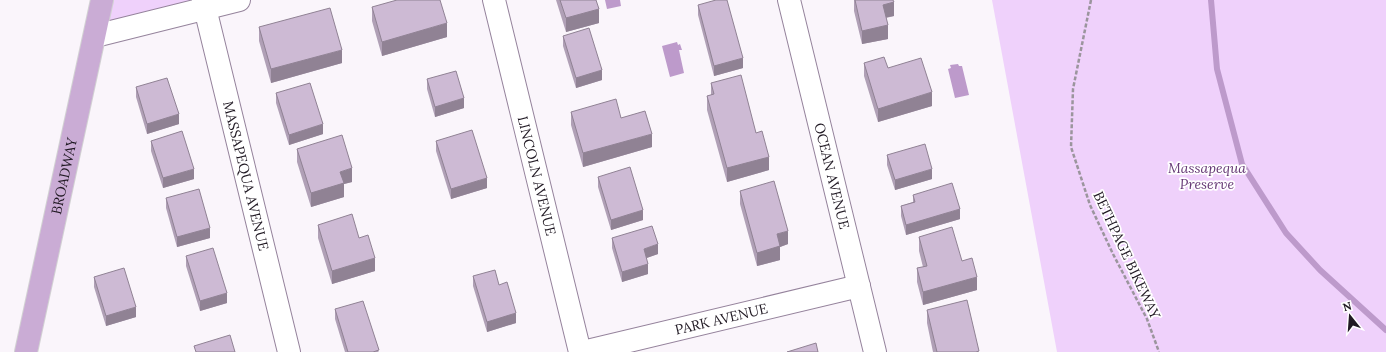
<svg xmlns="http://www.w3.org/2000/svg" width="1386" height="352" viewBox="0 0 1386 352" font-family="Lora,serif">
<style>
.green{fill:#efd1fb}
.water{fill:#bd9acb}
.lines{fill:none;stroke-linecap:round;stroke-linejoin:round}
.stream{stroke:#bd9acb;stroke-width:6}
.minor-casing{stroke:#95839c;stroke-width:24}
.major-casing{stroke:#d2d1d3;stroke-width:24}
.path{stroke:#9b959d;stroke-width:2.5;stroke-dasharray:4 2;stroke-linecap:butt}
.minor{stroke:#fff;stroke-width:22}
.major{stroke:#caacd5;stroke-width:22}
.wall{fill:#b0a0b6}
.shaded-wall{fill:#908294}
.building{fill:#cdbad4;stroke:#908294}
.labels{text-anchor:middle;stroke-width:3.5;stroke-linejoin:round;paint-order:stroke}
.park-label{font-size:14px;font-style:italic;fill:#653875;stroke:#fff}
.street-label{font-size:14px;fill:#201923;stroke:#fff}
</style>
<rect width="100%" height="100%" fill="#faf5fb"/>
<!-- green -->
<path class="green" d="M106 0H198L101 31Z
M992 0H1386V352H1057Z"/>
<!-- water -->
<path class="water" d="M605 0H620L621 6 607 9Z
M677 42 678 45 680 44 682 50H679L684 73 670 77 662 46Z
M958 64 959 66H962L969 95 955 98 948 69 951 68 950 65Z"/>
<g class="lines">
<!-- stream -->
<path class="stream" d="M1211 0 1217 69 1242 164 1286 233 1320 270 1386 330"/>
<defs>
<g id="minor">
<path id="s1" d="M203 0 289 352"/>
<path id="s2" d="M494 0 580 352"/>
<path id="s3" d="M789 0 875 352"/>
<path d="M95 36 239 0"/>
<path id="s4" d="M583 352 859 286"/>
</g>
<g id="major">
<path id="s5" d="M26 352 102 0"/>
</g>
</defs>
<!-- minor casing -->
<use href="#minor" class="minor-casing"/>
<!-- major casing -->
<use href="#major" class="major-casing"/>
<!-- path -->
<path class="path" d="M1091 0 1073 89 1071 147 1090 205 1113 254 1147 319 1159 352"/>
<!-- minor -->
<use href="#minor" class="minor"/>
<!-- major -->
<use href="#major" class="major"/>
</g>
<!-- wall -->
<path class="wall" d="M556 0H596L599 23 566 32Z
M854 0H893L894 16 886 18 888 39 862 44 854 11Z
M698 5 743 68 714 76 698 15Z
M372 7 447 37 382 56 372 21Z
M259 27 342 63 271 83 259 41Z
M563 36 602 80 576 88 563 46Z
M864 63 888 68 932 106 878 122 864 76Z
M427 79 464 108 435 117 427 89Z
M711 83 756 133 769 170 727 182 707 110V96L711 95Z
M136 87 179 124 147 134 136 97Z
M276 93 323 134 289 145 276 103Z
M571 112 652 147 583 167 571 125Z
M151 141 194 179 163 188 151 151Z
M436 141 487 188 451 199 436 151Z
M297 149 352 182 344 184V197L311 207 297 162Z
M887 155 932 179 895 190 887 165Z
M598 177 643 220 611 230 598 187Z
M740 191 788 244 780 247V260L757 266 740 204Z
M913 195 960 219 906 235 901 216V206L913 202Z
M166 198 210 238 177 247 166 208Z
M318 225 359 238 375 271 332 284 318 238Z
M919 237 962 261 977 290 923 305 917 282V268L923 267 919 251Z
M612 238 658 254 646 258 648 274 622 282 612 248Z
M186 256 227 303 200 311 186 266Z
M473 276 499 285 516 323 487 332 473 286Z
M94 277 136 317 106 326 94 287Z
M335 309 379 352H345L335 319Z
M927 310 979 352H933L927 323Z"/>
<!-- shaded-wall -->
<path class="shaded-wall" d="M894 2V16L883 18V5Z
M599 9V23L566 32V18Z
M447 23V37L382 56V42Z
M888 25V39L862 44V31Z
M342 50V63L271 83V69Z
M743 58V68L714 76V66Z
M602 70V80L576 88V78Z
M932 92V106L878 122V109Z
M464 98V108L435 117V107Z
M179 114V124L147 134V124Z
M323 124V134L289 145V135Z
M652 134V147L583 167V153Z
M769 157V170L727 182V168Z
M352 168V182L344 184V197L311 207V193L340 172Z
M194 169V179L163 188V178Z
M932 169V179L895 190V180Z
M487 178V188L451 199V189Z
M960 209V219L906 235V225Z
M643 210V220L611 230V220Z
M210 228V238L177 247V237Z
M788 231V244L780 247V260L757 266V253L777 234Z
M658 244V254L644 259V249Z
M375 258V271L332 284V271Z
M648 264V274L622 282V272Z
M977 277V290L923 305V292Z
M227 293V303L200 311V301Z
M136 307V317L106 326V316Z
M516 313V323L487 332V322Z"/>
<!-- building -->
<path class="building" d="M397 0H440L447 23 382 42 372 7Z
M560 0H596L599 9 566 18Z
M716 0H727L743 58 714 66 698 5Z
M855 0H893L894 2 883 5 888 25 862 31Z
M330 8 342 50 271 69 259 27Z
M589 28 602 70 576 78 563 36Z
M884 57 888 68 921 58 932 92 878 109 864 63Z
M456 71 464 98 435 107 427 79Z
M741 75 756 133 762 131 769 157 727 168 707 96 714 94 711 83Z
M167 78 179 114 147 124 136 87Z
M310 83 323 124 289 135 276 93Z
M616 99 621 118 645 111 652 134 583 153 571 112Z
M472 130 487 178 451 189 436 141Z
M182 131 194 169 163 178 151 141Z
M342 135 352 168 340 172 344 183 311 193 297 149Z
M925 144 932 169 895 180 887 155Z
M630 167 643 210 611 220 598 177Z
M774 181 788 231 777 234 780 246 757 253 740 191Z
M952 183 960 209 906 225 901 206 915 202 913 195Z
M199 189 210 228 177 237 166 198Z
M352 214 359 238 368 235 375 258 332 271 318 225Z
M652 226 658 244 644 249 648 264 622 272 612 238Z
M952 227 962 261 972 258 977 277 923 292 917 268 927 266 919 237Z
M213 248 227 293 200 301 186 256Z
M124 268 136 307 106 316 94 277Z
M495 270 499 285 507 282 516 313 487 322 473 276Z
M967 300 979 351 976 352H937L927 310Z
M363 301 379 350 373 352H348L335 309Z
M230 335 235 352H196L194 346Z
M816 343 818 352H787Z"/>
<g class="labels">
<!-- park labels -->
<g class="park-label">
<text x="1207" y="173">Massapequa<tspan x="1207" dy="16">Preserve</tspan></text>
</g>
<!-- street labels -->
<g class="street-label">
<text dy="5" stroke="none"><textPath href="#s5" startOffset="180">BROADWAY</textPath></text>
<text dy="5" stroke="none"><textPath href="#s1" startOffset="181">MASSAPEQUA AVENUE</textPath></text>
<text dy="5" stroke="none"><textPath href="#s2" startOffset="181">LINCOLN AVENUE</textPath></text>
<text dy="5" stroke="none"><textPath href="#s3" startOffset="181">OCEAN AVENUE</textPath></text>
<text transform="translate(1127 255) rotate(65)" y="5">BETHPAGE BIKEWAY</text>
<text dy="5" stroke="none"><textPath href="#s4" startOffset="142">PARK AVENUE</textPath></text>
</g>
</g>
<!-- north arrow -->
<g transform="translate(1350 316) rotate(343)" stroke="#ffffff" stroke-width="3" paint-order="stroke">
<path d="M0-3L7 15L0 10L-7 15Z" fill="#201923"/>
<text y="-6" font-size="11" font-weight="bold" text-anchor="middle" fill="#201923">N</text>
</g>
</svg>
